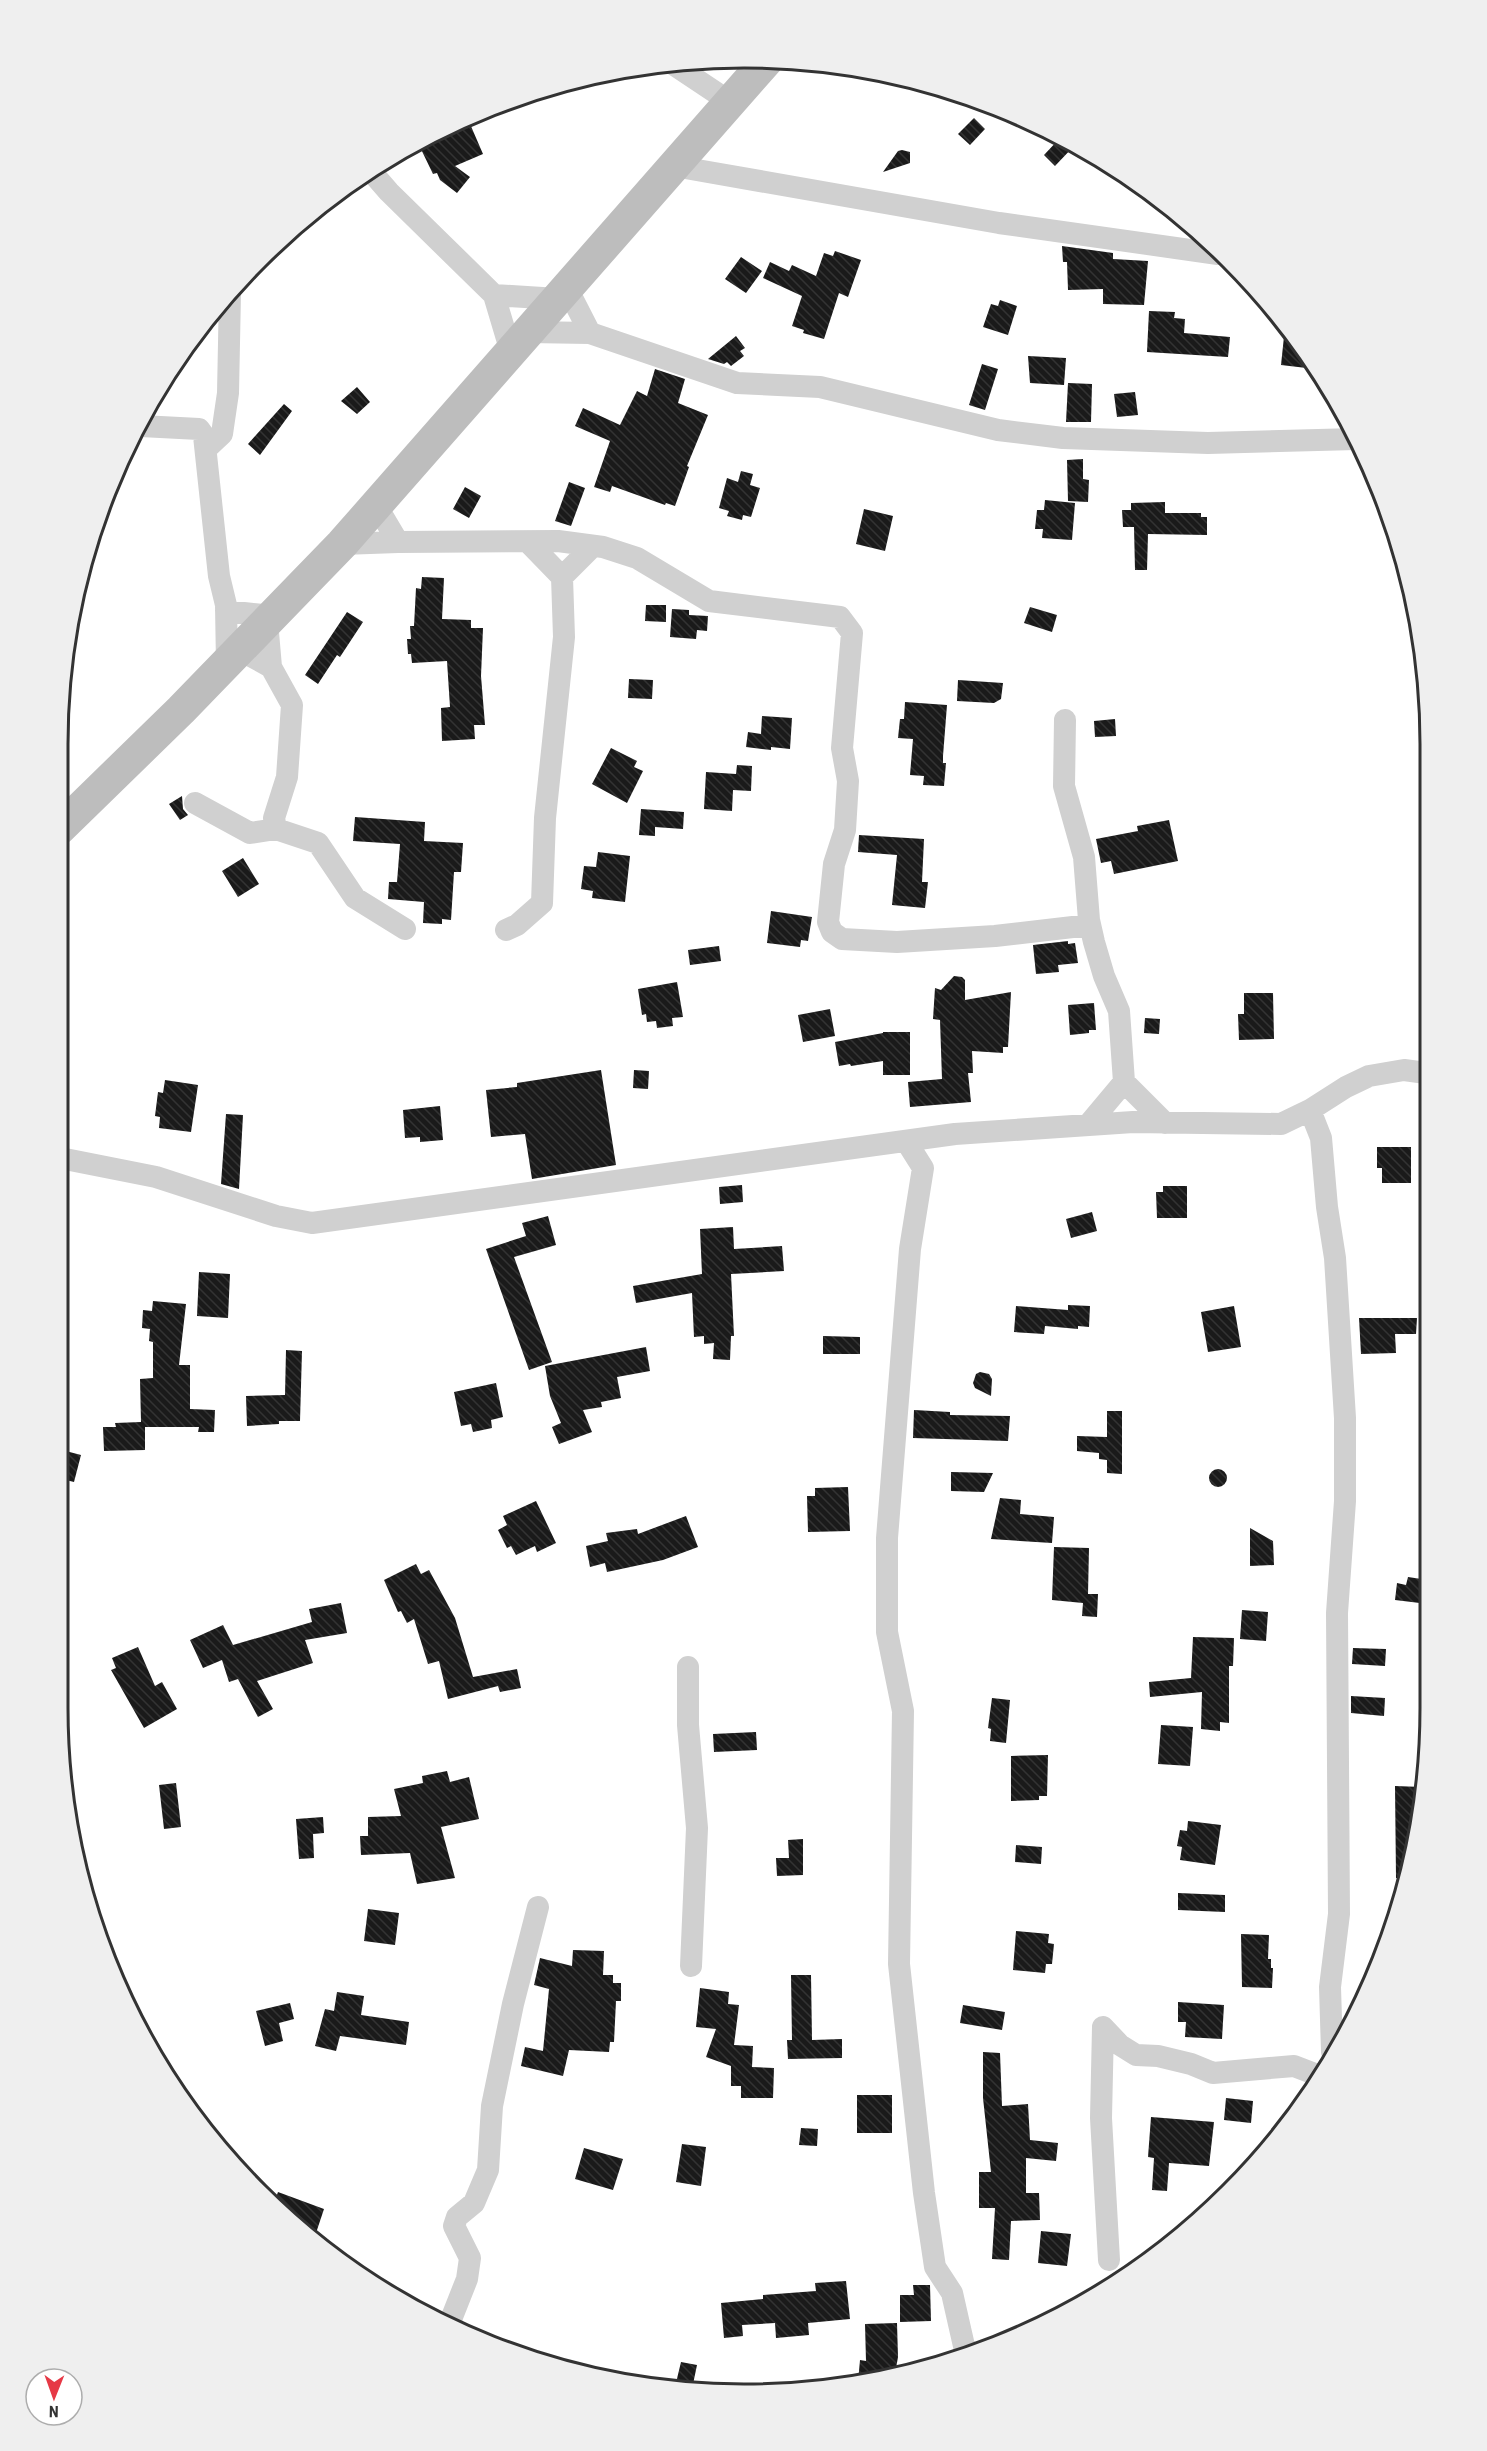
<svg xmlns="http://www.w3.org/2000/svg" width="1487" height="2451" viewBox="0 0 1487 2451" font-family="'Roboto Condensed',sans-serif">
<style>
.building{fill:url(#building-back-hatch)}
.lines{fill:none;stroke-linecap:round;stroke-linejoin:round}
.street{stroke:#d0d0d0;stroke-width:22}
.secondary{stroke:#bdbdbd;stroke-width:33}
.rim{fill:none;stroke:#333;stroke-width:3}
</style>
<defs>
<pattern id="building-back-hatch" width="6" height="6" patternUnits="userSpaceOnUse" patternTransform="scale(1.5)"><rect width="6" height="6" fill="#1a1a1a"/><path d="M-1 5l2 2M0 0l6 6M5-1l2 2" fill="none" stroke="#333"/></pattern>
</defs>
<rect width="100%" height="100%" fill="#fff"/>
<!-- building -->
<path class="building" d="M467 117 483 154 455 166 470 177 457 193 440 180 437 173 433 174 418 143Z
M974 118 985 129 970 145 958 134Z
M1060 138 1074 146 1055 166 1044 155Z
M902 150 910 152V163L883 172 898 151Z
M1062 246 1113 253V259L1148 261 1144 305 1103 304V289L1068 290 1067 262H1063Z
M835 251 861 260 848 297 839 293 824 339 803 333 804 330 792 326 802 296 763 278 770 262 789 271 792 265 816 276 824 253 833 256Z
M741 257 762 271 746 293 725 279Z
M1000 300 1017 306 1008 335 983 327 991 304 998 306Z
M1149 311 1175 312 1174 318 1185 319 1184 333 1230 337 1228 357 1147 352Z
M1285 327 1313 366 1315 369 1281 365Z
M736 336 745 348 740 351 744 356 731 366 727 362 724 364 708 359Z
M1028 356 1066 358 1064 385 1030 383Z
M982 364 998 369 985 410 969 405Z
M655 369 685 379 678 403 708 415 687 466 689 467 675 506 666 503 665 505 612 486 610 492 594 487 610 441 575 426 583 408 620 425 637 391 647 396Z
M1068 383 1092 384 1091 422H1066Z
M357 387 370 402 357 414 341 401Z
M1135 392 1138 415 1117 417 1114 394Z
M284 404 292 411 260 455 248 444Z
M1083 459V479L1089 480 1088 502 1068 501 1067 460Z
M741 471 753 474 750 485 760 488 751 517 743 515 742 520 727 516 729 511 719 508 727 478 738 482Z
M569 482 585 488 571 526 555 521Z
M465 487 481 496 469 518 453 509Z
M1045 500 1075 503 1072 540 1042 538 1043 529H1035L1037 510H1044Z
M1165 502V513H1201V517H1207V535L1148 534 1147 570H1135L1134 527H1123L1122 510H1131V503Z
M864 509 893 516 885 551 856 544Z
M422 577 444 578 442 619 471 620V628H483L481 676 485 725H474L475 739 442 741 441 708 450 707 447 661 412 663 411 654H408L407 639H411L410 626H414L416 588 421 589Z
M646 605H666V622L645 621Z
M1030 607 1057 615 1052 632 1024 623Z
M672 609 689 610V615L708 616 707 631 697 630 696 639 670 637Z
M347 612 363 622 340 657 337 655 318 684 305 675Z
M629 679 653 680 652 699 628 698Z
M958 680 1003 683 1001 699 994 703 957 701Z
M905 702 947 705 943 756V763H946L944 786 923 785 924 776 910 775 913 739 898 738 900 719H904Z
M762 716 792 718 790 749 771 747V750L746 747 748 732 761 734Z
M1115 719 1116 736 1095 737 1094 721Z
M611 748 637 761 634 767 643 771 627 803 592 784Z
M737 765 752 766 751 791 733 790 732 811 704 809 706 772 736 774Z
M182 796 183 809 188 815 180 820 169 804Z
M641 809 684 812 683 829 655 827V836L639 835Z
M355 817 425 822 424 841 463 843 461 872H454L451 920 442 919V924L423 923 424 902 388 899 389 882H397L400 844 353 841Z
M1169 820 1178 861 1114 874 1111 861 1101 863 1096 839 1138 831 1137 826Z
M859 835 924 839 922 882H928L925 908 892 905 897 855 858 852Z
M598 852 630 856 625 902 592 898 593 891 581 889 584 866 596 867Z
M243 858 259 884 238 897 222 871Z
M771 911 812 917 808 941 801 940 800 947 767 943Z
M1068 941V944L1075 943 1078 963 1058 965 1059 972 1036 974 1033 945Z
M719 946 721 961 690 965 688 950Z
M954 976 962 977 965 980V1000L1011 992 1008 1047H1003V1053L972 1051 973 1073H968L971 1102 910 1107 908 1082 942 1079 940 1020 933 1019 935 988 941 990Z
M677 982 683 1017 672 1018 673 1026 657 1028 656 1021 647 1022 646 1014 642 1015 638 989Z
M1244 993H1273L1274 1039 1239 1040 1238 1014H1244Z
M1094 1003 1096 1030H1089V1033L1070 1035 1068 1005Z
M830 1009 835 1036 803 1042 798 1015Z
M1145 1018 1160 1019 1159 1034 1144 1033Z
M883 1032H910V1075H883V1061L851 1066 850 1064 839 1066 835 1042 883 1033Z
M601 1070 616 1165 532 1179 525 1134 491 1137 486 1090 517 1087V1083Z
M634 1070 649 1071 648 1089 633 1088Z
M165 1080 198 1085 191 1132 159 1128 160 1117 155 1116 158 1092 163 1093Z
M440 1106 443 1140 420 1142V1137L405 1138 403 1110Z
M226 1114 243 1115 239 1189 221 1184Z
M1377 1147H1411V1183H1382V1168H1377Z
M742 1185 743 1202 720 1204 719 1187Z
M1163 1186H1187V1218H1157L1156 1192H1163Z
M1092 1212 1097 1231 1071 1238 1066 1219Z
M548 1216 556 1245 514 1257 552 1362 529 1370 486 1249 526 1236 522 1223Z
M733 1227 734 1249 782 1246 784 1271 731 1274 734 1336H731L730 1360 713 1359 714 1343 704 1344V1336L694 1337 692 1293 636 1303 633 1286 702 1274 700 1229Z
M199 1272 230 1274 228 1318 197 1316Z
M153 1301 186 1304 179 1365H190V1409L215 1410 214 1432H198L199 1427H145V1450L104 1451 103 1427H116L115 1423 141 1422 140 1379 153 1378V1342L149 1341 150 1329 142 1328 143 1310 152 1311Z
M1068 1305 1090 1306 1089 1327 1078 1326V1329L1045 1326 1044 1334 1014 1332 1016 1306 1068 1310Z
M1234 1306 1241 1347 1208 1352 1201 1312Z
M1359 1318H1417L1416 1334H1395L1396 1353 1361 1354Z
M823 1336 860 1337V1354H823Z
M646 1347 650 1371 617 1377 621 1398 601 1402 602 1407 583 1410 592 1432 559 1444 552 1427 561 1423 550 1396 545 1366Z
M286 1350 302 1351 300 1421H279V1424L247 1426 246 1396 285 1395Z
M980 1372 989 1374 992 1379 991 1396 975 1388 973 1383 976 1374Z
M496 1383 503 1417 491 1420 492 1428 473 1432 471 1424 461 1426 454 1392Z
M914 1410 950 1412V1415L1010 1416 1008 1441 913 1438Z
M1107 1411H1122V1474L1107 1473V1460L1099 1459V1453L1077 1451V1436L1107 1437Z
M62 1450 81 1455 74 1482 62 1479Z
M1209 1478a9 9 0 1 1 18 0a9 9 0 1 1-18 0Z
M951 1472 993 1473 984 1492 951 1491Z
M848 1487 850 1531 808 1532 807 1496H815V1488Z
M1000 1498 1021 1500 1020 1514 1054 1517 1052 1543 991 1539Z
M536 1501 556 1543 537 1552 535 1546 516 1555 511 1546 507 1548 498 1530 507 1525 503 1516Z
M686 1516 698 1547 663 1560 607 1572 605 1563 590 1567 586 1546 608 1541 606 1533 637 1529 638 1534Z
M1250 1528 1273 1541 1274 1565 1250 1566Z
M1054 1547 1089 1548 1088 1594H1098L1097 1617 1082 1616 1083 1603 1052 1600Z
M416 1564 421 1574 429 1570 455 1618 473 1677 517 1669 521 1688 500 1692 498 1686 448 1699 439 1661 428 1664 414 1619 407 1623 401 1611 398 1612 384 1580Z
M1408 1577 1428 1580V1604L1395 1600 1397 1583 1406 1585Z
M341 1603 347 1633 305 1640 313 1663 257 1681 273 1709 258 1717 238 1679 229 1682 222 1660 203 1668 190 1640 223 1625 233 1645 312 1622 309 1609Z
M1242 1610 1268 1612 1266 1641 1240 1639Z
M1193 1637 1234 1638 1233 1666H1229V1723L1220 1722V1731L1201 1729 1202 1692 1150 1697 1149 1682 1191 1678Z
M138 1647 155 1686 162 1682 177 1709 144 1728 111 1670 116 1668 112 1658Z
M1353 1648 1386 1649 1385 1666 1352 1664Z
M1351 1696 1385 1698 1384 1716 1351 1713Z
M992 1698 1010 1700 1006 1743 990 1741 991 1729 988 1728Z
M1161 1725 1193 1727 1190 1766 1158 1764Z
M756 1732 757 1750 714 1752 713 1734Z
M1048 1755 1047 1796H1039V1800L1011 1801V1756Z
M447 1771 450 1782 469 1777 479 1819 441 1827 455 1878 417 1884 410 1853 361 1855 360 1836H368V1817L401 1816 394 1789 423 1783 422 1776Z
M176 1783 181 1827 164 1829 159 1785Z
M1395 1786 1422 1787 1403 1879 1396 1878Z
M323 1817 324 1833 313 1834 314 1858 299 1859 296 1819Z
M1188 1821 1221 1825 1215 1865 1180 1860 1182 1847 1177 1846 1180 1830 1187 1831Z
M803 1839V1875L777 1876 776 1858H789L788 1840Z
M1016 1845 1042 1847 1041 1864 1015 1862Z
M1178 1893 1225 1895V1912L1178 1910Z
M368 1909 399 1913 395 1945 364 1941Z
M1016 1931 1049 1934 1048 1943 1054 1944 1052 1964H1046L1045 1973 1013 1970Z
M1241 1934 1269 1935 1268 1959H1271V1968H1273L1272 1988 1242 1987Z
M573 1950 604 1951 603 1975H613V1983H621V2001H616L614 2042H610L609 2052 569 2050 563 2076 521 2066 525 2047 543 2051 549 1989 534 1985 540 1958 572 1966Z
M791 1975H811L812 2040 842 2039V2058L788 2059 787 2040H792Z
M700 1988 729 1992 728 2004 739 2005 734 2045 753 2046 752 2067 774 2068 773 2098H741V2086H731V2066L706 2057 716 2029 696 2027Z
M337 1992 364 1996 361 2015 409 2022 406 2045 340 2036 336 2051 315 2046 325 2009 334 2011Z
M1178 2002 1224 2005 1222 2039 1185 2037 1186 2022H1178Z
M290 2003 294 2019 279 2023 283 2041 265 2046 256 2011Z
M963 2005 1005 2012 1002 2030 960 2023Z
M983 2052 1000 2053 1002 2106 1028 2104 1030 2140 1058 2143 1056 2161 1026 2158V2193H1039L1040 2220 1011 2221 1009 2260 992 2259 995 2208H979V2172H991L983 2098Z
M857 2095H892V2133H857Z
M1226 2098 1253 2101 1251 2123 1224 2120Z
M1151 2117 1214 2122 1209 2166 1169 2163 1167 2191 1152 2190 1154 2158 1148 2157Z
M801 2128 818 2129 817 2146 799 2145Z
M682 2144 706 2147 701 2186 676 2182Z
M584 2148 623 2159 613 2190 575 2179Z
M278 2192 324 2209 314 2239 273 2205Z
M1041 2231 1071 2234 1067 2266 1038 2263Z
M846 2281 850 2319 808 2323 809 2335 776 2338 775 2323 742 2325 743 2336 724 2338 721 2303 763 2299V2295L816 2291 815 2283Z
M913 2285H930L931 2321 900 2322V2295H914Z
M897 2323 898 2357 895 2374 858 2382 860 2360 866 2361 865 2324Z
M681 2362 697 2365 692 2389 675 2387Z"/>
<g class="lines">
<!-- street -->
<path class="street" d="M673 64 730 102
M674 166 999 223 1218 254
M369 169 389 192 494 295
M528 332 590 333 567 288
M590 333 737 383 820 387 998 430 1063 438 1208 443 1356 439
M511 352 494 295 558 299
M141 426 199 429 204 436 219 576 226 605 227 664
M206 449 222 434 223 427 228 393 230 293
M398 542 558 541 603 547 637 558 709 601 840 617 852 633 842 748 848 781 845 830 834 864 828 922 832 932 842 939 897 942 995 936 1090 925
M528 542 562 577 593 546
M342 544 398 542 376 505
M226 611 273 616
M240 650 271 667 267 621
M271 667 292 705 287 777 274 818 276 829 318 843 355 898 405 929
M1065 720 1064 786 1084 857 1089 920 1094 942 1104 976 1119 1011 1124 1082
M195 803 250 833 276 829
M506 930 517 925 542 903 545 818 564 637 562 577
M1310 1110 1321 1138 1327 1207 1335 1258 1345 1418V1501L1337 1613 1339 1914 1330 1987 1332 2052
M1088 1125 1124 1082 1165 1123
M906 1141 923 1168 910 1249 887 1538V1632L903 1711 899 1964 924 2193 935 2267 952 2293 964 2346 972 2354
M60 1158 156 1177 276 1216 312 1223 955 1134 1133 1122 1281 1124 1310 1110 1346 1087 1369 1076 1404 1070 1426 1073
M688 1667V1725L697 1828 691 1966
M1103 2027 1120 2045 1136 2055 1158 2056 1191 2064 1213 2073 1294 2066 1320 2076
M1103 2027 1101 2118 1109 2260
M450 2322 467 2279 470 2258 454 2226 457 2217 474 2203 488 2170 492 2106 513 2004 538 1907"/>
<!-- secondary -->
<path class="secondary" d="M59 829 181 710 342 544 768 59"/>
</g>
<!-- crop -->
<path d="M0 0H1487V2451H0ZM744 68H744A676 676 0 0 1 1420 744V1708A676 676 0 0 1 744 2384H744A676 676 0 0 1 68 1708V744A676 676 0 0 1 744 68Z" fill="#efefef" fill-rule="evenodd"/>
<path class="rim" d="M744 68H744A676 676 0 0 1 1420 744V1708A676 676 0 0 1 744 2384H744A676 676 0 0 1 68 1708V744A676 676 0 0 1 744 68Z"/>
<!-- north arrow -->
<g transform="translate(54 2397) rotate(181)"><circle r="28" fill="#ffffff" stroke="#adadad" stroke-width="1.5"/>
<path d="M0-4.5L10 22L0 15L-10 22Z" fill="#e63946"/>
<text y="-9" font-size="16" font-weight="bold" text-anchor="middle" fill="#333333">N</text>
</g>
</svg>
